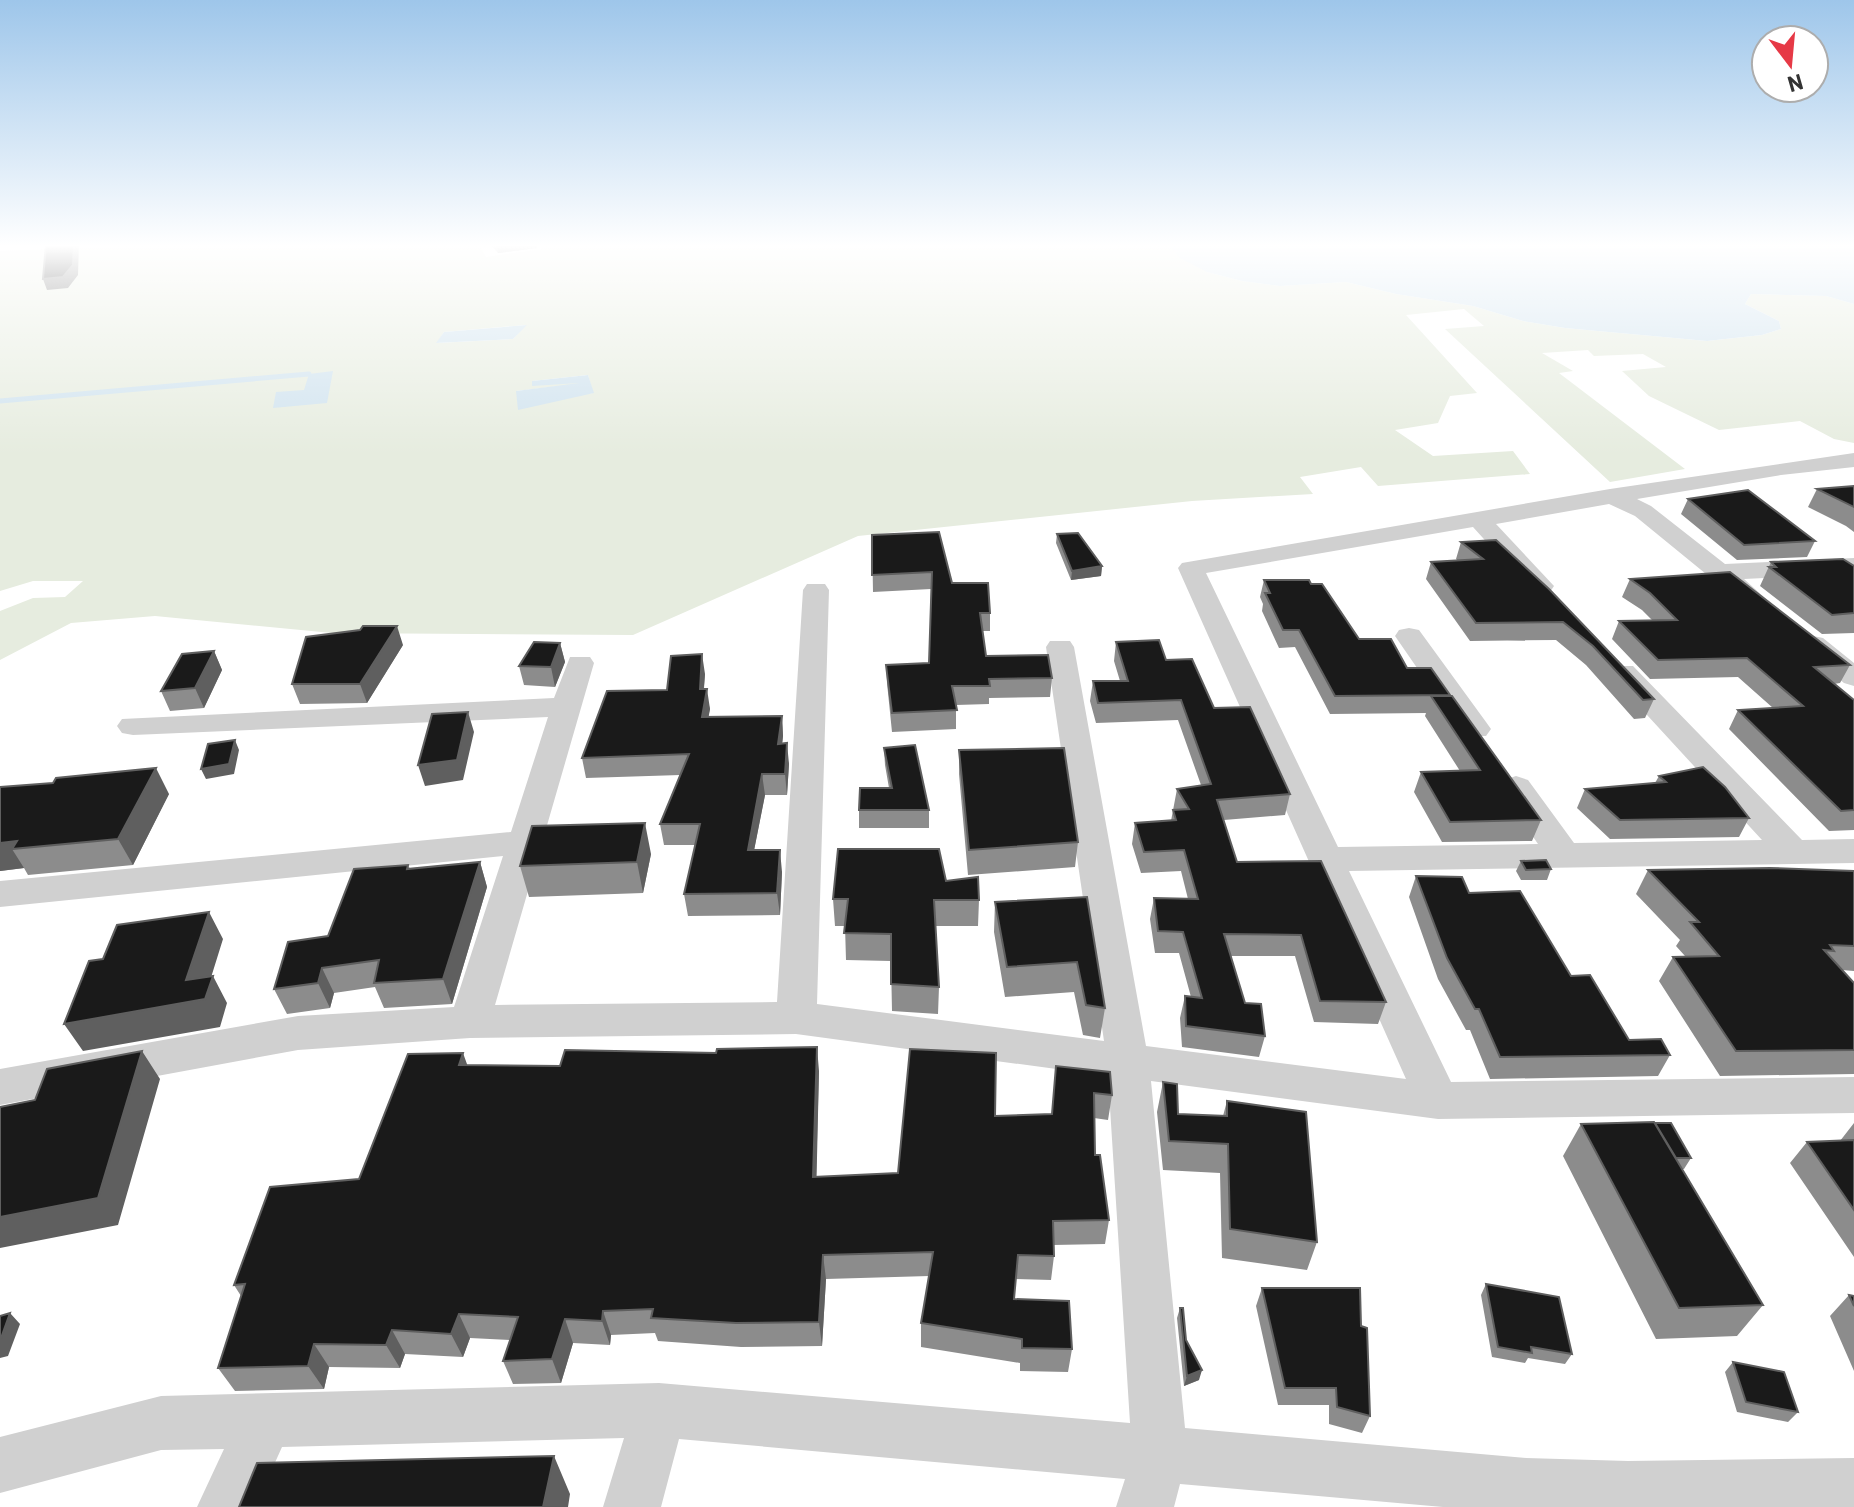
<svg xmlns="http://www.w3.org/2000/svg" width="1854" height="1507" viewBox="0 0 1854 1507" font-family="Barlow,sans-serif">
<style>
.green{fill:#e6ecdf;fill-rule:evenodd}
.water{fill:#cfe2ee}
.lines{fill:none;stroke-linecap:round;stroke-linejoin:round}
.stream{stroke:#cfe2ee;stroke-width:5}
.minor{fill:#d0d0d0;fill-rule:evenodd}
.wall{fill:#8c8c8c}
.shaded-wall{fill:#5f5f5f}
.building{fill:#1a1a1a;stroke:#5f5f5f;stroke-width:2}
</style>
<rect width="100%" height="100%" fill="#fff"/>
<!-- green -->
<path class="green" d="M160 244H496L481 248 486 257 542 249 540 244H1170L1207 272 1242 281 1280 286 1346 282 1396 294 1473 306 1523 321 1565 328 1707 341 1762 335 1781 329 1779 321 1745 304 1751 294 1826 296 1854 304V443L1834 439 1800 421 1719 430 1649 396 1622 371 1666 367 1643 354 1594 356 1588 350 1542 353 1573 371 1559 373 1685 469 1610 482 1445 329 1484 326 1464 309 1406 315 1477 393 1450 396 1438 423 1395 430 1433 456 1513 451 1530 474 1378 486 1361 467 1300 477 1313 494 1192 501 858 536 633 635 332 633 155 616 71 623 0 660V611L33 598 65 597 83 581H33L0 591V251ZM526 325 513 339 437 343 444 332ZM588 375 593 393 563 398 516 391 579 384 578 381 532 385V381Z"/>
<!-- water -->
<path class="water" d="M1854 244V304L1826 296 1751 294 1745 304 1779 321 1781 329 1762 335 1707 341 1565 328 1523 321 1473 306 1396 294 1346 282 1280 286 1242 281 1207 272 1180 258 1169 245Z
M527 325 513 339 436 343 444 332Z
M333 371 327 403 273 408 276 392 304 390 309 374Z
M588 375 594 393 518 410 516 391 579 383 532 386V381Z"/>
<g class="lines">
<!-- stream -->
<path class="stream" d="M0 401 309 374"/>
<!-- minor -->
<path class="minor" d="M1854 453V467L1781 475 1637 499 1651 506 1725 564 1854 558V574L1744 579 1766 599 1762 605H1744L1635 516 1609 504 1496 524 1554 586 1550 592H1532L1473 527 1206 573 1338 847 1538 844 1499 787 1504 780 1516 776 1528 780 1574 843 1762 840 1613 678 1608 672 1613 666H1633L1802 840 1854 839V863L1349 871 1451 1082 1854 1077V1113L1438 1119 1151 1081 1185 1428 1526 1458 1628 1461 1854 1458V1507H1443L1180 1484 1174 1507H1116L1125 1479 679 1439 661 1507H603L624 1438 282 1447 255 1507H197L224 1449 161 1450 0 1493V1437L161 1396 659 1383 1130 1423 1108 1076 796 1034 470 1038 298 1050 0 1105V1069L298 1016 454 1007 503 856 0 907V881L511 832 548 717 133 735 122 733 117 726 122 719 554 698 570 657H590L594 663 495 1005 777 1002 803 590 807 584H825L829 590 817 1004 1104 1041 1046 647 1050 641H1070L1074 647 1146 1046 1406 1079 1178 568 1182 563 1610 489Z
M1409 628 1419 630 1486 722 1491 729 1486 736H1464L1395 636 1399 630Z
M1813 636 1823 638 1854 663V686L1844 683 1803 650 1799 644 1803 638Z"/>
</g>
<!-- wall -->
<path class="wall" d="M490 244H537V248L498 253Z
M1854 486V532L1846 526 1808 507 1817 489Z
M1688 499 1815 541 1807 557 1737 560 1681 514Z
M1057 534 1102 566 1101 576 1071 580 1056 543Z
M872 535 952 583 990 613V631H982L986 656 1052 678 1050 697 989 698V704L956 705V729L892 732 887 683 886 665 929 663 931 589 873 592Z
M1496 540 1654 699 1645 718 1634 719 1586 665 1556 640 1470 641 1426 579 1431 562 1457 560 1456 559 1461 542Z
M1771 562 1854 566V633L1822 634 1760 586Z
M1630 579 1850 665 1840 683 1834 684 1854 700V830L1829 831 1729 729 1738 710 1773 708 1738 677 1650 679 1612 639 1619 621 1652 620 1642 610 1622 597Z
M1264 580 1311 584 1359 639 1407 668 1541 820 1532 841 1442 842 1414 792 1421 772 1460 771 1425 716 1426 713 1330 714 1295 647 1279 648 1262 611 1263 604 1260 597Z
M1116 642 1166 660 1214 708 1290 794 1285 815 1224 820 1237 862 1386 1002 1378 1024 1314 1022 1295 956H1231L1245 1003 1265 1036 1259 1057 1182 1047 1180 1018 1185 996 1191 997 1179 953H1155L1150 919 1154 898 1188 899 1181 871 1141 873 1132 844 1135 823 1171 821 1177 789 1201 785 1178 720 1096 723 1090 701 1093 681H1120L1114 661Z
M560 643 565 662 555 687 524 685 519 666Z
M403 645 367 703 300 704 292 684Z
M214 651 222 670 204 708 170 711 161 691Z
M705 674 704 689 710 709 708 717 782 716 783 736 782 744 789 764 787 795H765L754 850 782 872 780 915 688 916 684 894 695 845H664L660 824 680 775 586 778 582 758 667 690Z
M884 748 929 810V828H859V810L889 788 885 765Z
M959 750 1078 842 1075 867 968 875 959 774Z
M1659 776 1749 818 1739 837 1610 839 1577 808 1585 789 1655 783Z
M0 787 169 794 133 865 28 875 24 868 0 871Z
M651 854 643 893 529 897 520 866Z
M1521 861 1551 869 1547 880H1521L1516 871Z
M480 862 487 887 452 1004 384 1008 375 987 334 993 330 1008 287 1014 274 989 328 936 408 865 410 869Z
M1648 870 1854 871V971L1842 970 1854 983V1074L1720 1076 1659 981 1673 957 1685 956 1676 946 1680 940 1636 894Z
M1416 876 1469 893 1571 976 1629 1040 1670 1055 1658 1076 1490 1079 1470 1030H1466L1438 979 1409 897Z
M946 881 979 900 978 926H935L939 987 938 1014 892 1011 891 961 846 960 845 926H835L833 899Z
M1087 897 1105 1008 1100 1038 1083 1035 1074 992 1005 997 994 932 995 902Z
M467 1065 819 1071 816 1177 898 1173 995 1116 1052 1114 1056 1066 1112 1095 1108 1120 1094 1118 1095 1155 1109 1220 1105 1244 1053 1245 1054 1256 1051 1280 1016 1279 1014 1300 1072 1349 1068 1372 1020 1371V1363L921 1347V1323L929 1276 826 1279 822 1346 741 1347 658 1341 655 1333 611 1335 610 1345 573 1343 561 1383 513 1384 503 1361 510 1340 470 1338 463 1357 405 1354 400 1368 329 1367 324 1389 235 1391 218 1368 241 1296 234 1285 359 1179Z
M1163 1082 1178 1114 1223 1116 1227 1101 1317 1242 1307 1270 1222 1258 1220 1173 1163 1170 1157 1112Z
M1854 1123V1257L1790 1163 1807 1142 1840 1141Z
M1581 1124 1691 1158 1684 1169H1682L1763 1305 1737 1336 1656 1339 1563 1156Z
M1486 1284 1572 1354 1565 1364 1528 1358 1525 1363 1492 1357 1481 1295Z
M1262 1288 1361 1326 1370 1416 1362 1433 1329 1424V1405H1278L1256 1306Z
M1849 1295 1854 1296V1371L1830 1316Z
M1180 1308 1186 1340 1199 1380 1184 1386 1177 1318Z
M1733 1362 1798 1412 1788 1422 1737 1412 1725 1372Z"/>
<!-- shaded-wall -->
<path class="shaded-wall" d="M74 244H79L78 275 68 288 47 290 43 279Z
M497 244H537V248L498 253Z
M1102 566 1101 576 1071 580 1072 571Z
M397 626 403 645 367 703 360 684Z
M560 643 565 662 555 687 551 667Z
M214 651 222 670 204 708 195 688Z
M702 654 705 674 702 709 700 689Z
M707 689 710 709 705 737 702 717Z
M468 712 474 732 463 780 425 786 418 765Z
M782 716 783 736 780 764 778 744Z
M235 740 239 750 234 774 206 779 201 769Z
M787 743 789 764 787 795 785 774Z
M156 768 169 794 133 865 118 839Z
M762 774 765 795 750 871 748 850Z
M645 823 651 854 643 893 637 862Z
M17 841 12 849 24 868 0 871V843Z
M780 850 782 872 780 915 777 893Z
M480 862 487 887 452 1004 443 979Z
M209 912 223 939 204 1000 213 976 227 1003 220 1027 83 1051 64 1024 186 980Z
M322 968 334 993 330 1008 318 983Z
M817 1047 819 1071 816 1201 813 1177Z
M142 1051 160 1079 118 1225 0 1248V1217Z
M463 1053 472 1078 459 1065Z
M823 1255 826 1279 822 1346 819 1322Z
M603 1311 611 1335 610 1345 602 1321Z
M10 1313 20 1324 8 1356 0 1358V1341Z
M459 1314 470 1338 463 1357 451 1334Z
M565 1319 573 1343 561 1383 552 1359Z
M392 1330 405 1354 400 1368 386 1345Z
M314 1344 329 1367 324 1389 308 1366Z
M1202 1370 1199 1380 1184 1386 1187 1376Z
M554 1456 570 1494 568 1507H543Z"/>
<!-- building -->
<path class="building" d="M46 244H74L73 265 63 277 43 279Z
M1854 486V507L1817 489Z
M1748 490 1815 541 1744 545 1688 499Z
M939 532 952 583H988L990 613H980L986 656 1048 655 1052 678 989 679 990 686H952L957 710 892 713 886 665 929 663 932 572 872 575V535Z
M1078 533 1102 566 1072 571 1057 534Z
M1496 540 1549 589 1654 699 1643 700 1593 646 1563 622 1476 623 1431 562 1483 559 1461 542Z
M1843 559 1854 566V613L1832 615 1769 567H1776L1771 562Z
M1730 572 1850 665 1814 667 1854 700V810L1841 811 1738 710 1803 706 1747 658 1658 660 1619 621 1677 620 1650 593 1630 579Z
M1264 580H1309L1311 584H1322L1359 639H1391L1407 668H1431L1450 695 1335 696 1299 630H1283L1265 593H1270Z
M363 626H397L360 684H292L306 637 360 630Z
M1159 640 1166 660 1192 659 1214 708 1250 707 1290 794 1217 800 1237 862 1321 861 1386 1002 1320 1001 1301 935 1224 934 1245 1003 1261 1004 1265 1036 1186 1026 1185 996 1202 998 1183 932 1158 931 1154 898 1198 899 1184 850 1144 852 1135 823 1176 820 1173 810 1189 809 1177 789 1211 784 1181 700 1098 703 1093 681H1128L1116 642Z
M534 642 560 643 551 667 519 666Z
M214 651 195 688 161 691 182 654Z
M702 654 700 689H707L702 717 782 716 778 744 787 743 785 774H762L748 850H780L777 893 684 894 700 824H660L689 754 582 758 607 691 667 690 671 656Z
M1431 696H1452L1541 820 1450 822 1421 772 1480 770Z
M468 712 457 760 418 765 432 714Z
M235 740 229 764 201 769 208 744Z
M915 745 929 810H859L860 788H892L884 748Z
M1064 748 1078 842 969 850 959 750Z
M1703 767 1725 787 1749 818 1620 820 1585 789 1666 782 1659 776Z
M156 768 118 839 12 849 17 841 0 843V787L53 783 56 778Z
M645 823 637 862 520 866 532 826Z
M838 849H939L946 881 978 877 979 900H934L939 987 891 984V934L844 933 848 899H833Z
M1546 860 1551 869 1526 870 1521 861Z
M480 862 443 979 374 983 379 960 322 968 318 983 274 989 288 942 328 936 354 869 408 865 407 869Z
M1770 868 1854 871V946L1830 945 1834 951 1824 950 1854 983V1050L1736 1051 1673 957 1719 956 1690 922H1699L1648 870Z
M1416 876 1462 877 1469 893 1520 891 1571 976 1590 975 1629 1040 1661 1039 1670 1055 1500 1057 1479 1009H1475L1447 958Z
M1087 897 1105 1008 1086 1005 1077 962 1007 967 995 902Z
M209 912 186 980 213 976 205 999 64 1024 89 961 103 959 117 925Z
M817 1047 813 1177 898 1173 910 1049 996 1053 995 1116 1052 1114 1056 1066 1110 1072 1112 1095 1094 1093 1095 1155H1100L1109 1220 1053 1221 1054 1256 1018 1255 1014 1299 1069 1301 1072 1349 1022 1348V1339L921 1323 933 1252 823 1255 819 1322 736 1323 651 1318 653 1309 603 1311 602 1321 565 1319 552 1359 503 1361 518 1317 459 1314 451 1334 392 1330 386 1345 314 1344 308 1366 218 1368 245 1284 234 1285 270 1187 359 1179 408 1054 463 1053 459 1065 560 1066 565 1050 716 1053 717 1049Z
M142 1051 98 1198 0 1217V1107L35 1100 47 1069Z
M1163 1082 1177 1084 1178 1114 1227 1116V1101L1306 1112 1317 1242 1230 1229 1228 1144 1169 1141Z
M1654 1122 1763 1305 1679 1308 1581 1124Z
M1655 1123H1671L1691 1158H1676Z
M1854 1140V1210L1807 1142Z
M1486 1284 1559 1297 1572 1354 1531 1347 1532 1353 1498 1347Z
M1262 1288H1360L1361 1326 1367 1328 1370 1416 1337 1407 1336 1388H1285Z
M1849 1295 1854 1296V1306Z
M1180 1308H1183L1186 1340 1202 1370 1187 1376Z
M10 1313 0 1341V1316Z
M1733 1362 1784 1372 1798 1412 1746 1402Z
M554 1456 543 1507H239L257 1463Z"/>
<!-- sky -->
<linearGradient id="sky" x2="0" y2="1"><stop stop-color="#9ec6ea"/><stop offset="0.54" stop-color="#fff"/><stop offset="1" stop-color="#fff" stop-opacity="0"/></linearGradient>
<rect width="1854" height="455" fill="url(#sky)"/>
<!-- north arrow -->
<g transform="translate(1790 64) rotate(164)"><circle r="38" fill="#ffffff" stroke="#adadad" stroke-width="2"/>
<path d="M0-6L14 30L0 20L-14 30Z" fill="#e63946"/>
<text y="-12" font-size="22" font-weight="bold" text-anchor="middle" fill="#333333">N</text>
</g>
</svg>
